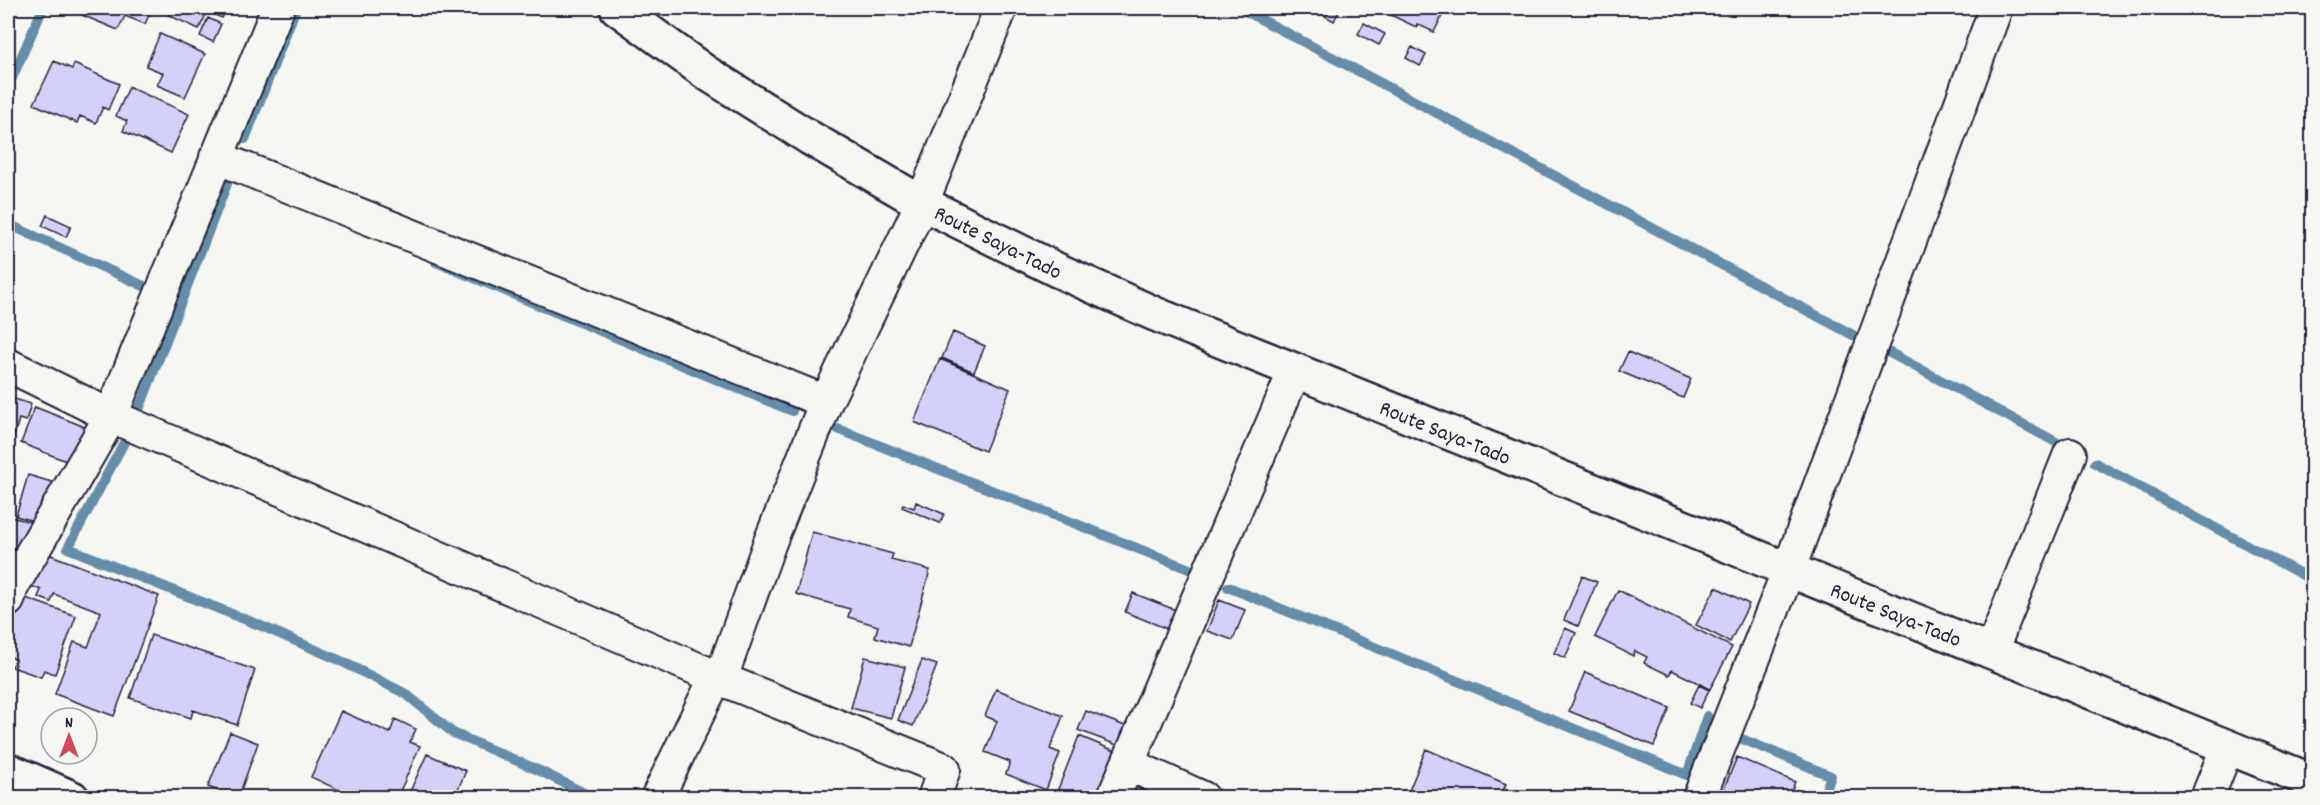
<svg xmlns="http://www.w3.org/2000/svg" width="2320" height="805" viewBox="0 0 2320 805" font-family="Dekko,sans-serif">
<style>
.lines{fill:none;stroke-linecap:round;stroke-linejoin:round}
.stream{stroke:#658da9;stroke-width:10}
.building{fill:#d3d1fa;stroke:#22223b;stroke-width:1.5}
.minor-casing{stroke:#22223b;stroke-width:36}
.secondary-casing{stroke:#22223b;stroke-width:38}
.minor{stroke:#f6f6f2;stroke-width:32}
.secondary{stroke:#f6f6f2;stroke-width:33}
.labels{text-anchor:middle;stroke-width:4.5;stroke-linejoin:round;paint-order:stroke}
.street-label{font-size:22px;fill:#22223b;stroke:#f6f6f2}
</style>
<rect width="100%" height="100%" fill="#f6f6f2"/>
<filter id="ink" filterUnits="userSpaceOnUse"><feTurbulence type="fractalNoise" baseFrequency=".0167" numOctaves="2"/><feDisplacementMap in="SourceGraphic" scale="12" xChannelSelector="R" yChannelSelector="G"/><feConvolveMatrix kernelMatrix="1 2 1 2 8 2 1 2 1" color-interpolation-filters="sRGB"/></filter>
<g filter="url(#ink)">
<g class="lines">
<!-- stream -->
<path class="stream" d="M1240 8 1853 335
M8 87 43 8
M245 139 296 8
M8 224 146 287
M436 262 792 411
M1890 353 2056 442
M138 412 230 176 239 180
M838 429 1189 569
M128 435 68 548 259 625 339 660 406 694 453 733 538 770 594 798
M2095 463 2312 580
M1228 587 1687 775 1707 716
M1742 739 1831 776 1823 798"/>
</g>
<!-- building -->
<path class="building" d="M85 8H152L145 24 125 16 118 30 82 15Z
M172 8H209L199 29 168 15Z
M213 8H227L222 18 210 13Z
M1311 8H1337L1340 9 1334 21Z
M1379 8H1446L1434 32 1417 24 1416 27 1378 9Z
M208 18 221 24 213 42 200 36Z
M1364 23 1385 34 1379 45 1358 34Z
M160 34 205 54 185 97 157 85 163 73 146 66Z
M1412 47 1426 55 1420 66 1406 58Z
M54 61 72 69 74 64 119 84 108 110 103 107 96 123 80 116 77 123 34 104Z
M129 87 189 114 171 153 123 131 127 121 116 116Z
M47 215 71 226 66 237 42 226Z
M953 332 985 346 974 372 942 358Z
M1628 352 1691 379 1683 398 1619 371Z
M940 359 1010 389 985 451 914 422Z
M8 397 31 404 26 421 19 419 8 457Z
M35 407 85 427 71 463 21 443Z
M28 475 55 483 38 522 16 516Z
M916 502 944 514 940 523 902 507 903 504 914 508Z
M10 517 32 522 20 562 8 558V524Z
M812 532 893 554 891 560 930 570 909 647 875 637 878 626 848 617 850 609 796 594Z
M43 552 159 596 114 716 55 694 74 642 88 647 101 612 54 594 51 602 38 597 41 590 31 586Z
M1582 576 1597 582 1578 626 1564 620Z
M1716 587 1749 604 1730 642 1696 625Z
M1618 590 1732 647 1710 689 1672 670 1669 675 1644 663 1647 657 1635 651 1633 656 1595 637Z
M1133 593 1178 611 1170 630 1125 612Z
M23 597 76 616 55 674 44 670 41 677 12 667 15 659 8 656V638Z
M1219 600 1245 610 1233 640 1207 631Z
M1565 628 1576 633 1565 658 1554 653Z
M151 635 255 670 237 725 193 710 191 718 130 698Z
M865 657 905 667 891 718 851 708Z
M922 660 937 665 913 726 898 720Z
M1585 672 1670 708 1654 746 1569 711Z
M1699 685 1709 690 1700 708 1690 703Z
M996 689 1063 716 1050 749 1060 753 1046 790 1006 774 1010 762 985 752 997 721 985 716Z
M341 711 390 733 395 719 416 729 410 742 420 746 397 798H356L311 777Z
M1086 711 1125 726 1117 745 1078 730Z
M230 732 258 743 238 798 208 787Z
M1079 736 1115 751 1096 798H1081L1058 789Z
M1426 749 1506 784 1500 798H1406Z
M427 754 466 771 454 798H407Z
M1737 757 1795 782 1788 798H1720Z
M1134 786 1160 798H1129Z"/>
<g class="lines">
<defs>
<path id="minor" d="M216 157 826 402
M8 365 111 416 716 677 944 769 934 798
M8 600 12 587 111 416 278 8
M1991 652 2070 454
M721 678 770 542 826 402 922 203 1001 8
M1128 764 1203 798
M657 798 716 677
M1113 798 1295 370
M1699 798 1789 569 1996 8
M2207 798 2227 748"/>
<g id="secondary">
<path id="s1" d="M617 8 705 72 810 138 922 203 1057 270 1155 314 2312 781"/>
<path d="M8 770 72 798"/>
</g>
</defs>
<!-- minor casing -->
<use href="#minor" class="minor-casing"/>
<!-- secondary casing -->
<use href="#secondary" class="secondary-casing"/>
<!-- minor -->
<use href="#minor" class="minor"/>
<!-- secondary -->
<use href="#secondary" class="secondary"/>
</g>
</g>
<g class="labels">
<!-- street labels -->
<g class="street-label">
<text dy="8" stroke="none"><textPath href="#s1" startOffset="448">Route Saya-Tado</textPath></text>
<text dy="8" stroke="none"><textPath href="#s1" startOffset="934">Route Saya-Tado</textPath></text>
<text dy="8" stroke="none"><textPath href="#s1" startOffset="1420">Route Saya-Tado</textPath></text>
</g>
</g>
<!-- margin -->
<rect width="2320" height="805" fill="none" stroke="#f6f6f2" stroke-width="30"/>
<rect x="15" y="15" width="2290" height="775" fill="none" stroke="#22223b" stroke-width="2" filter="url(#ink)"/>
<!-- north arrow -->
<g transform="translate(69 736)"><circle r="28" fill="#f6f6f2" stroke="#a1a1a9" stroke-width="1.5"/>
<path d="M0-4.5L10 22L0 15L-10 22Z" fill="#d1495b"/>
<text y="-9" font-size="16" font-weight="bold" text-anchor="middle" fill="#22223b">N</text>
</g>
</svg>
